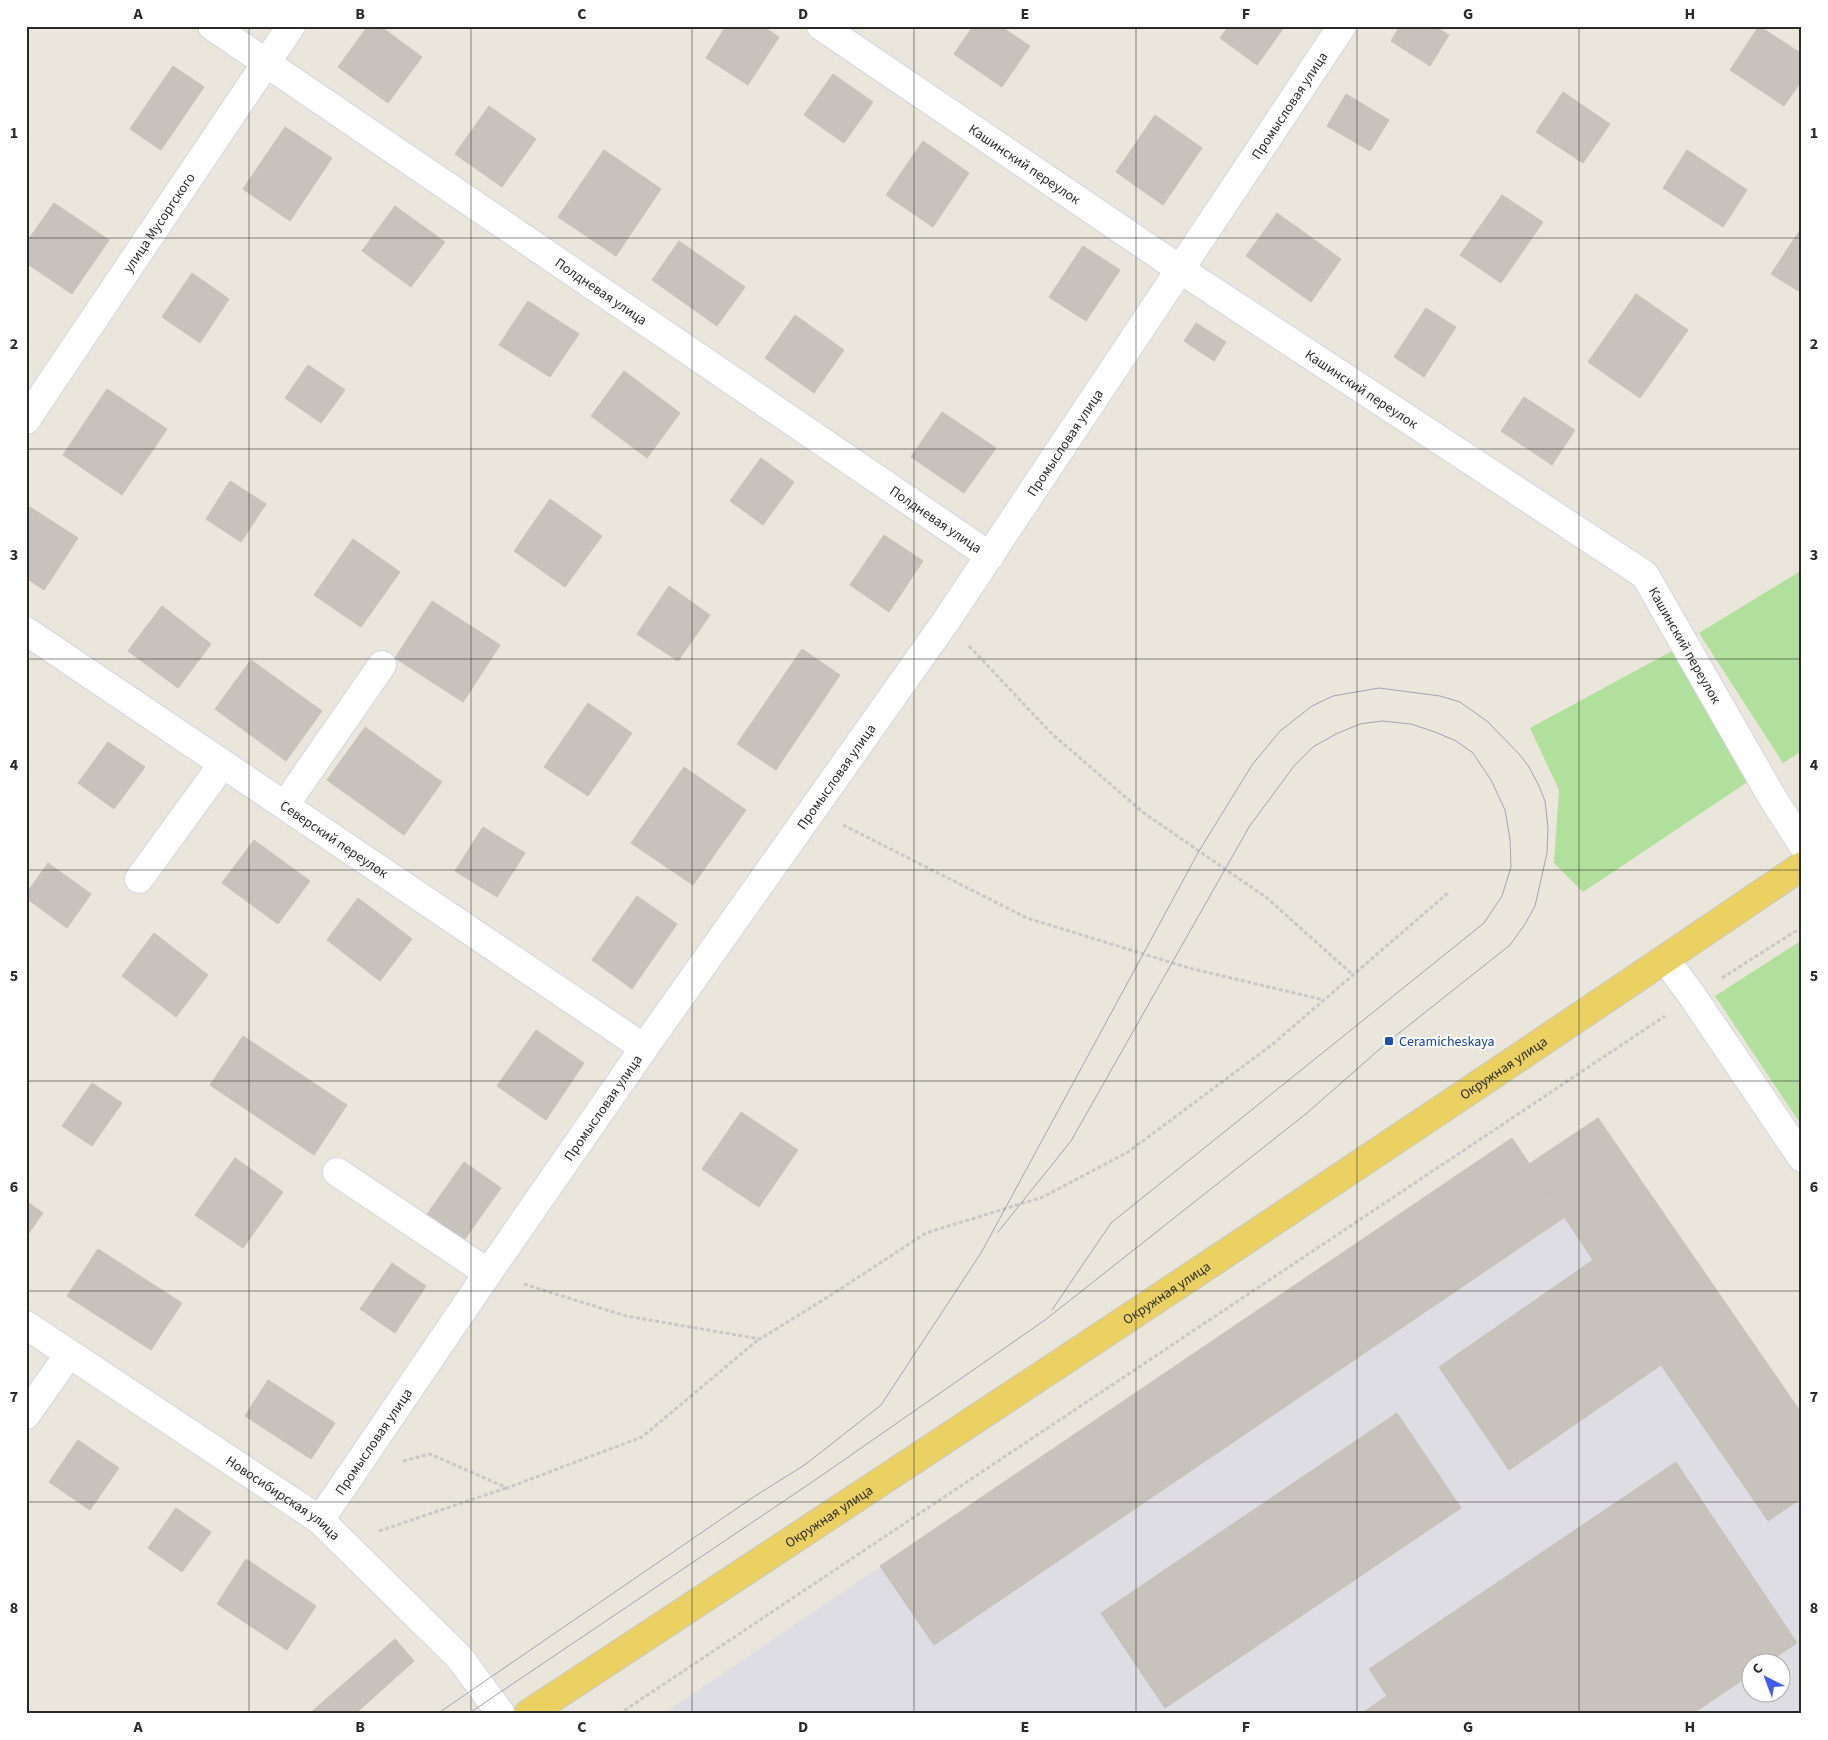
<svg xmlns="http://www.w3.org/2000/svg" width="1828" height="1740" viewBox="0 0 1828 1740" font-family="'Source Sans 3',sans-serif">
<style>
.industrial{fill:#dfdde4;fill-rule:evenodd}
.green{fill:#b0e09b}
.building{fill:#c7c2bc;stroke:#c7c1b6}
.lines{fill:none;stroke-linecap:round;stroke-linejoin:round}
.minor-casing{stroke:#d2d4e2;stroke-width:30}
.major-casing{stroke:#c8c8c8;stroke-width:30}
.path{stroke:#c8c8c8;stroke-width:3;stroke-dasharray:4 2.5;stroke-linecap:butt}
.minor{stroke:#fff;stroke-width:28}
.major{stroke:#ebd062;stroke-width:28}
.tram{stroke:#9fa2b3;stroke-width:1}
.grid{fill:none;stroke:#2a2a2a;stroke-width:1;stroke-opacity:0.55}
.transit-dot{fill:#1a4fb4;stroke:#fff;stroke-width:2}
.labels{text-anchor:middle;stroke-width:4;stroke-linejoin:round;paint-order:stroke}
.street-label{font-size:14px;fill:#2a2a2a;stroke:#fff}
.transit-label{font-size:14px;fill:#164399;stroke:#fff;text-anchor:start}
.neatline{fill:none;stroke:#2a2a2a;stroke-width:2}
.grid-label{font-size:16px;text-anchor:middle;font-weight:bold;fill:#2a2a2a}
</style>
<rect width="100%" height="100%" fill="#ebe6dc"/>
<!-- industrial -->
<path class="industrial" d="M1512 1138 1593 1260 1661 1365 1768 1521 1802 1498V1714H663ZM1750 1662H1780V1692H1750Z"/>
<!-- green -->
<path class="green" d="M1802 570V751L1783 763 1699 633Z
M1674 650 1758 775 1583 892 1554 863 1559 790 1530 728Z
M1802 940V1126L1715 996Z"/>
<!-- building -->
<path class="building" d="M368 26H380L422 57 388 103 338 67Z
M726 26H762L779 37 748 85 706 58Z
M973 26H1000L1030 46 1002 87 954 54Z
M1229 26H1285L1257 65 1220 38Z
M1400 26H1434L1449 35 1430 66 1391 41Z
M1759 26 1802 54V80L1784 106 1730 70Z
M173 66 204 87 161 150 130 129Z
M833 74 873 102 844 143 804 115Z
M1563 92 1610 124 1583 163 1536 132Z
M1346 94 1389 120 1370 151 1327 126Z
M489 106 536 139 502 187 455 154Z
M1155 115 1202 148 1163 205 1116 172Z
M285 127 332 158 290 221 243 189Z
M923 141 969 173 933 227 886 195Z
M604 150 661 189 616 256 558 217Z
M1687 150 1747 190 1723 227 1663 188Z
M1502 195 1543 222 1501 283 1460 255Z
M54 203 109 240 72 294 26 263V243Z
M395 206 445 242 411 287 362 251Z
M1277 213 1341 259 1311 302 1246 256Z
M1802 227V293L1771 274Z
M679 241 745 287 717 326 652 280Z
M1083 246 1120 270 1086 321 1049 297Z
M192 273 229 299 200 343 162 317Z
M1636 294 1688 330 1640 398 1588 362Z
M528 301 579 334 550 377 499 345Z
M1426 308 1456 327 1424 377 1394 357Z
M795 315 844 350 814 393 765 358Z
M1196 323 1226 342 1214 361 1184 341Z
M308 365 345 390 321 423 285 398Z
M624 371 680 413 647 458 591 416Z
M107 389 167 429 122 495 63 455Z
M1524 397 1575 430 1552 465 1501 431Z
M942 412 996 448 964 493 911 457Z
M761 458 794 482 763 525 730 501Z
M230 481 266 504 241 542 206 519Z
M550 499 602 536 565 587 514 551Z
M30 507 78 538 44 590 26 578V513Z
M884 535 923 561 889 612 850 585Z
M353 539 400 572 361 627 314 595Z
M669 586 710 615 678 661 637 634Z
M432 601 500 645 463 702 395 658Z
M162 606 211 644 178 688 128 651Z
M802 649 840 675 776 770 737 744Z
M251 660 322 711 286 761 215 709Z
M588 703 632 733 588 796 544 767Z
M365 727 442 782 404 835 327 780Z
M108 742 145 767 114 809 78 783Z
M684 767 746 810 693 885 631 843Z
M483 827 525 853 497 897 455 871Z
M254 840 310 881 278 924 222 883Z
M48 863 91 894 67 928 26 898V894Z
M637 896 677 924 632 989 592 960Z
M358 898 412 939 380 981 327 940Z
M154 933 208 975 176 1017 122 976Z
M536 1030 584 1063 546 1120 497 1086Z
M243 1036 347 1105 314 1155 210 1085Z
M92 1083 122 1103 92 1146 62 1126Z
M741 1112 798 1150 759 1207 702 1169Z
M1598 1118 1802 1414V1498L1768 1521 1661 1365 1509 1470 1439 1367 1593 1260 1529 1164Z
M1512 1138 1565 1217 934 1645 880 1566Z
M235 1158 283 1192 243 1248 195 1215Z
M464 1162 501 1188 462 1243 425 1217Z
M26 1201 43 1213 26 1237Z
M98 1249 182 1303 151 1350 67 1296Z
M392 1263 426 1286 395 1333 360 1309Z
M268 1380 335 1423 311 1459 245 1416Z
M1397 1413 1461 1508 1165 1708 1101 1613Z
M78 1440 119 1468 90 1510 49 1482Z
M1676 1462 1797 1643 1768 1662H1750V1675L1692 1714H1361L1387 1696 1369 1669Z
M176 1508 211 1532 182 1572 148 1548Z
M246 1559 316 1606 287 1650 217 1604Z
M395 1639 414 1661 355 1714H309Z"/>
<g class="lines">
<defs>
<g id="minor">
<path id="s1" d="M212 26 990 556"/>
<path id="s2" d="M821 26 1181 270 1645 575 1772 797 1802 844"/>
<path id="s3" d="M26 420 291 26"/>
<path id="s4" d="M26 631 644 1048"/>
<path d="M285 805 382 665"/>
<path d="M139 879 222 765"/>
<path d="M1665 959 1693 997 1802 1158"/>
<path d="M337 1172 488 1273"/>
<path id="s5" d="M26 1325 320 1520 460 1658 501 1714"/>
<path d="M26 1415 69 1354"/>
<path id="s6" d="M320 1520 488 1273 644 1048 946 621 1342 26"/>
</g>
<g id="major">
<path id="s7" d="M528 1714C954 1434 1380 1153 1802 866"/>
</g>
</defs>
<!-- minor casing -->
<use href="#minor" class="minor-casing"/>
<!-- major casing -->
<use href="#major" class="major-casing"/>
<!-- path -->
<path class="path" d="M969 646 1052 734 1144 813 1267 898 1353 975
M843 825 1027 918 1189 968 1324 1000
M1722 978 1802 927
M524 1284 626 1316 760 1339 831 1295 926 1233 1043 1197 1128 1152 1273 1044 1449 892
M403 1461 430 1454 507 1488 642 1437 759 1339
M379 1531 506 1488
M619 1714 1665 1016"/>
<!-- minor -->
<use href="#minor" class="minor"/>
<!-- major -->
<use href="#major" class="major"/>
<!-- tram -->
<path class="tram" d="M998 1232 1071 1141 1249 827 1294 766 1313 747 1336 734 1360 724 1382 721 1411 724 1435 732 1456 741 1473 753 1491 780 1505 810 1510 839 1511 867 1502 896 1484 923 1111 1223 1052 1310
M437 1714 752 1498 806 1464 881 1405 981 1253 1199 851 1252 765 1280 731 1312 706 1333 696 1379 688 1440 696 1460 702 1488 722 1520 755 1529 767 1539 786 1545 801 1548 828 1547 853 1535 906 1525 924 1510 945 1389 1041 1307 1113 1045 1320 818 1478 468 1714"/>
</g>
<!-- grid -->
<path class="grid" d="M249 26V1714M471 26V1714M692 26V1714M914 26V1714M1136 26V1714M1357 26V1714M1579 26V1714M26 238H1802M26 449H1802M26 659H1802M26 870H1802M26 1081H1802M26 1291H1802M26 1502H1802"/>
<!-- markers -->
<rect class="transit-dot" x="1384" y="1036" width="10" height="10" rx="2.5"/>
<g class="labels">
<!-- street labels -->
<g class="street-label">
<text dy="5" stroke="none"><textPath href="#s6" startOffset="1715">Промысловая улица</textPath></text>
<text dy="5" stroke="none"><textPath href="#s2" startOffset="246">Кашинский переулок</textPath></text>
<text dy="5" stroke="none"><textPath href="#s3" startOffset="238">улица Мусоргского</textPath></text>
<text dy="5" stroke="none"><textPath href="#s1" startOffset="471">Полдневая улица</textPath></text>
<text dy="5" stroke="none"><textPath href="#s2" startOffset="651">Кашинский переулок</textPath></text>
<text dy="5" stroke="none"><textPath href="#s6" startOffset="1310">Промысловая улица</textPath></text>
<text dy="5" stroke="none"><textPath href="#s1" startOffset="876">Полдневая улица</textPath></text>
<text dy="5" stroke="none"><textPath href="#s2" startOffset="1071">Кашинский переулок</textPath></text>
<text dy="5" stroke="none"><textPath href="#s6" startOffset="905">Промысловая улица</textPath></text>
<text dy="5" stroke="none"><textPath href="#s4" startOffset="372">Северский переулок</textPath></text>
<text dy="5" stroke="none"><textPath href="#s7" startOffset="1170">Окружная улица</textPath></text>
<text dy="5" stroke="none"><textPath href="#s6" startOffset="500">Промысловая улица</textPath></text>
<text dy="5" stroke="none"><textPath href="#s7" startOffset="765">Окружная улица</textPath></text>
<text dy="5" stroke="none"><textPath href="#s6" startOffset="95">Промысловая улица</textPath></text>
<text dy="5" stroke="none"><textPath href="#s5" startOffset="310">Новосибирская улица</textPath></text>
<text dy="5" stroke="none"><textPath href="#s7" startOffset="360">Окружная улица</textPath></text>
</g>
<!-- transit labels -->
<g class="transit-label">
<text x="1399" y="1046">Ceramicheskaya</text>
</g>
</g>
<!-- border -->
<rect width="1828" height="1740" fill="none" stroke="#ffffff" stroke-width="55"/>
<!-- north arrow -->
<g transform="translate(1766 1678) rotate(318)"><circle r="24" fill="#ffffff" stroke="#aaaaaa"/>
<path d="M0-4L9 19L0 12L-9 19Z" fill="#435df2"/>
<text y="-8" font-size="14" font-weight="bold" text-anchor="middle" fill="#2a2a2a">С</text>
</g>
<rect x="28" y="28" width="1772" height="1684" class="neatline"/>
<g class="grid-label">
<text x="138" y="19">A</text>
<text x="360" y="19">B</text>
<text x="582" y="19">C</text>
<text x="803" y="19">D</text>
<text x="1025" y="19">E</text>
<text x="1246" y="19">F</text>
<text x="1468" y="19">G</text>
<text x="1690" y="19">H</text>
<text x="14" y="138">1</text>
<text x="1814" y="138">1</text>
<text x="14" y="349">2</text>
<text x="1814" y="349">2</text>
<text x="14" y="560">3</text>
<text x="1814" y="560">3</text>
<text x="14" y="770">4</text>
<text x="1814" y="770">4</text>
<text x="14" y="981">5</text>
<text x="1814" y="981">5</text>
<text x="14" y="1192">6</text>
<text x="1814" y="1192">6</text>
<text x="14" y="1402">7</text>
<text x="1814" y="1402">7</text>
<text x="14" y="1613">8</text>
<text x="1814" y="1613">8</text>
<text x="138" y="1732">A</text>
<text x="360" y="1732">B</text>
<text x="582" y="1732">C</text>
<text x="803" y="1732">D</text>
<text x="1025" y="1732">E</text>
<text x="1246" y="1732">F</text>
<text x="1468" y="1732">G</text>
<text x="1690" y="1732">H</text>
</g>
</svg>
